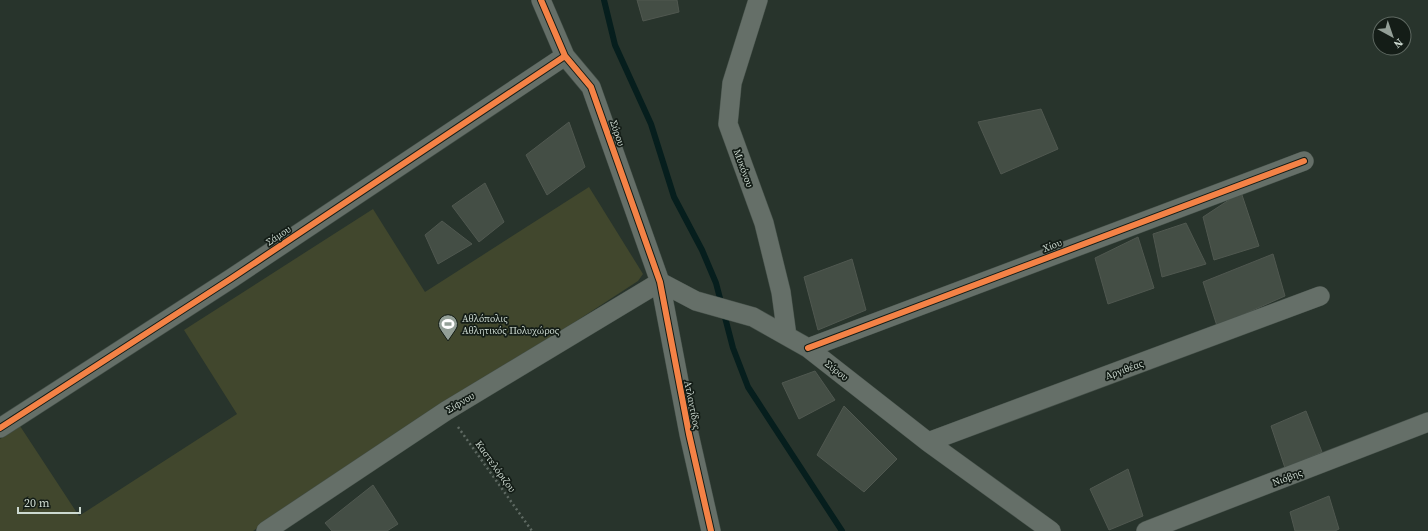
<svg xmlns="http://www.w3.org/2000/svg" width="1428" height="531" viewBox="0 0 1428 531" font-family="'Source Serif 4',serif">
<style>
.green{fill:#41472d}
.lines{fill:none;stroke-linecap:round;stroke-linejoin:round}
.stream{stroke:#061e1d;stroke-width:6}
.building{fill:#444e45;stroke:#505850}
.street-casing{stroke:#455049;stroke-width:20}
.path{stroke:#5f6a63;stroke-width:2.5;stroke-dasharray:2 3;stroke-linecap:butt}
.street{stroke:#656f68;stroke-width:19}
.cycleway-casing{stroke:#141d17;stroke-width:8}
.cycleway{stroke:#f48246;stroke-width:6}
.labels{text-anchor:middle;stroke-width:3.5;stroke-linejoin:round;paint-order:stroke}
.street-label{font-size:10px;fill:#ccd9d0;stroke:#141d17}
.poi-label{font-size:10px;fill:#ccd9d0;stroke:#141d17;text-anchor:start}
</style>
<rect width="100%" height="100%" fill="#28342c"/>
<!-- green -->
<path class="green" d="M589 187 643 274 638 281 253 531H0V439L20 426 79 516 237 414 184 330 373 209 425 292Z"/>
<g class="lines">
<!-- stream -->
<path class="stream" d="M604 0 615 45 651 124 674 197 702 250 716 283 733 348 748 387 842 531"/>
</g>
<!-- building -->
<path class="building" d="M637 0H677L679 12 643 21Z
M1041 109 1058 149 1001 174 978 122Z
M569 122 585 167 547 195 526 155Z
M485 183 504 222 479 242 452 206Z
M1241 192 1259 246 1214 260 1203 217Z
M442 221 472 244 438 264 425 235Z
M1186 223 1206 264 1162 277 1153 234Z
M1138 237 1154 288 1108 304 1095 258Z
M1273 254 1285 296 1217 326 1203 282Z
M852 259 866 310 818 330 804 277Z
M815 371 835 400 799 419 782 383Z
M844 406 897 459 864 492 817 455Z
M1306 411 1322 452 1285 468 1271 426Z
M1128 469 1143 516 1109 530 1090 489Z
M373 485 398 524 387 531H332L325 523Z
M1329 496 1339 529 1335 531H1295L1290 512Z"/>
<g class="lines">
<defs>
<path id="street" d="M541 0 565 56 591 87 660 282 689 434 711 531
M758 0 732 83 728 124 764 223 781 292 787 336
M660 282 696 301 753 317 808 348 928 442 1051 531
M808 348 1304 161
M0 428 232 278 565 56
M928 442 1320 296
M266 531 446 411 660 282
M1146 531 1428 422"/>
</defs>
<!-- street casing -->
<use href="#street" class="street-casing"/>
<!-- path -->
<path class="path" d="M458 427 532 531"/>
<!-- street -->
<use href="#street" class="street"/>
<defs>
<path id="cycleway" d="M541 0 565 56 591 87 660 282 689 434 711 531
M808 348 1304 161
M0 428 232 278 565 56"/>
</defs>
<!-- cycleway casing -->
<use href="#cycleway" class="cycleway-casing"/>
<!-- cycleway -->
<use href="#cycleway" class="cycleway"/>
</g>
<!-- icons -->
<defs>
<symbol id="stadium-pin" viewBox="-11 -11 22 30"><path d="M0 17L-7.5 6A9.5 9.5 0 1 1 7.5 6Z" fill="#939f97" stroke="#141d17"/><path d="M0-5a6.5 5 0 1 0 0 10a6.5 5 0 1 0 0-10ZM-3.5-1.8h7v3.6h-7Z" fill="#fff"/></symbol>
</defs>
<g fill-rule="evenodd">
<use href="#stadium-pin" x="437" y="313" width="22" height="30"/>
</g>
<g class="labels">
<!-- street labels -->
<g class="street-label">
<text transform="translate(618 133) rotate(71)" y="4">Σύρου</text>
<text transform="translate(744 168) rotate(70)" y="4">Μυκόνου</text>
<text transform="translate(278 235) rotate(-34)" y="4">Σάμου</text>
<text transform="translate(1052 245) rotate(-21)" y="4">Χίου</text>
<text transform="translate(1124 369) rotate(-20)" y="4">Αργιθέας</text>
<text transform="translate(837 370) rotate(38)" y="4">Σύρου</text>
<text transform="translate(460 402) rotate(-31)" y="4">Σίφνου</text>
<text transform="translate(693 405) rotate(79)" y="4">Ατλαντίδος</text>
<text transform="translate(496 466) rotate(54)" y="4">Καστελόριζου</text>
<text transform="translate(1287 477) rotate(-21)" y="4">Νιόβης</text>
</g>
<!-- poi labels -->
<g class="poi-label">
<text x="462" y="322">Αθλόπολις<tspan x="462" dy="12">Αθλητικός Πολυχώρος</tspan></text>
</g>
</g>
<!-- north arrow -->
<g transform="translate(1392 36) rotate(140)"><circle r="19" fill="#141d17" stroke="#5e6861"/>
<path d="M0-3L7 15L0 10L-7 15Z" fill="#939f97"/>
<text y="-6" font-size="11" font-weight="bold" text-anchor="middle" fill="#ccd9d0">N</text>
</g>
<!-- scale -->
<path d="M18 507v6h62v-6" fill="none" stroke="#ccd9d0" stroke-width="2"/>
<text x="24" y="507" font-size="12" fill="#ccd9d0" stroke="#141d17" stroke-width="3" paint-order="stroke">20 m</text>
</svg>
